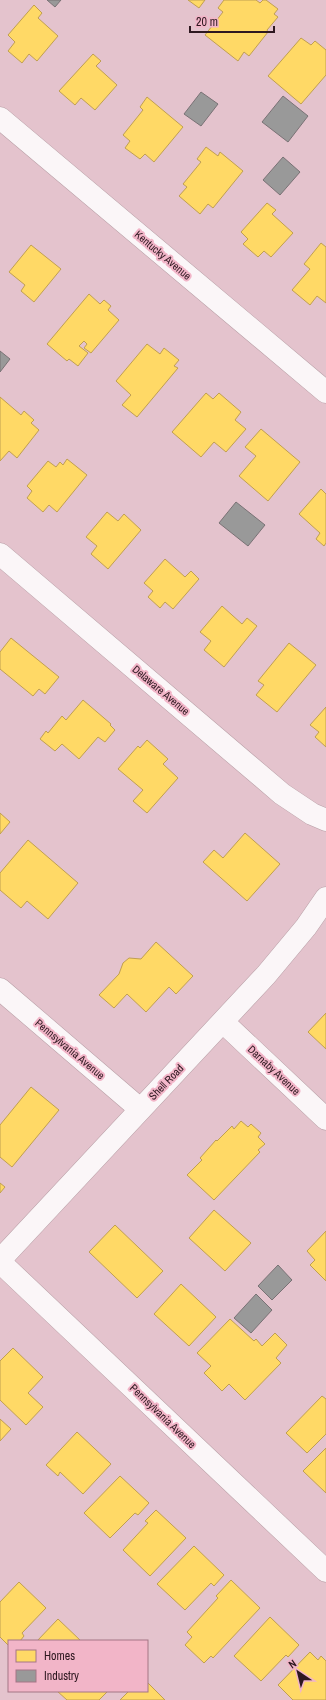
<svg xmlns="http://www.w3.org/2000/svg" width="326" height="1700" viewBox="0 0 326 1700" font-family="'Archivo Narrow',sans-serif">
<style>
.homes{fill:#ffd966;stroke:#c09f51}
.industry{fill:#999;stroke:#797275}
.lines{fill:none;stroke-linecap:round;stroke-linejoin:round}
.street-casing{stroke:#b79ea5;stroke-width:23}
.secondary-casing{stroke:#b79ea5;stroke-width:23}
.street{stroke:#fbf6f8;stroke-width:22}
.secondary{stroke:#fbf6f8;stroke-width:22}
.labels{text-anchor:middle;stroke-width:4;stroke-linejoin:round;paint-order:stroke}
.street-label{font-size:11px;fill:#2e1820;stroke:#f2b5c8}
</style>
<rect width="100%" height="100%" fill="#e4c3cd"/>
<!-- homes -->
<path class="homes" d="M188 0H205L199 8Z
M224 0H256L260 3 263 0H266L278 9 274 14 278 17 267 30 268 32 249 56 244 52 238 61 205 35 223 12 218 8Z
M34 5 42 13 38 18 58 36 37 61 29 54 22 63 8 51 15 42 8 35Z
M301 38 311 45 315 41 326 50V75L301 104 268 76Z
M93 54 101 61 96 66 117 85 95 110 81 98 75 105 59 91Z
M147 97 183 127 154 162 145 154 140 159 125 148 130 141 123 135 143 110 140 107Z
M206 147 218 156 220 152 243 171 213 208 208 204 200 214 179 196 187 187 183 184 201 162 197 159Z
M267 203 276 210 272 214 293 233 271 257 264 251 258 257 243 244 248 239 241 232Z
M321 243 326 247V303L317 296 310 305 292 290 310 269 304 264Z
M31 245 61 269 34 302 21 291 25 285 9 272Z
M89 294 100 304 104 300 111 306 108 310 119 320 91 353 84 348 87 344 84 341 79 346 88 353 78 366 69 359 67 361 47 344Z
M147 344 160 354 164 348 179 360 174 366 178 368 137 417 122 405 131 395 116 381Z
M206 393 213 399 219 393 241 412 235 420 246 429 226 452 214 442 201 457 172 432Z
M0 397 21 415 24 411 34 420 31 423 39 430 17 458 9 451 0 461Z
M261 429 300 462 268 501 239 476 256 456 245 447Z
M67 459 87 475 57 512 49 505 43 512 27 498 32 491 27 486 48 461 56 467 60 462 63 465Z
M321 489 326 494V543L324 546 316 539 320 533 299 514Z
M107 512 118 521 124 514 141 530 108 569 91 554 97 546 86 537Z
M165 559 185 577 191 571 199 579 173 609 165 602 160 608 148 597 153 591 144 583Z
M222 606 242 624 247 618 257 626 224 667 204 650 211 641 200 632Z
M11 638 59 677 45 694 39 689 33 696 0 669V652Z
M289 643 316 665 277 712 256 695 264 685 258 681Z
M83 700 111 724 110 725 115 730 105 742 98 737 79 759 62 744 55 751 40 739 46 731 48 733 62 716 66 720Z
M326 707V747L315 737 319 732 310 725Z
M147 740 168 759 163 764 178 778 147 813 133 801 143 790 118 769 138 746 140 748Z
M0 813 10 822 0 834Z
M245 833 280 864 247 901 203 862 214 850 223 858Z
M28 840 78 883 48 919 27 901 21 908 0 890V873Z
M156 942 193 976 176 994 169 987 146 1012 127 994 114 1008 99 995 119 974 123 963 129 958 141 959Z
M326 1013V1049L308 1032Z
M31 1087 59 1110 12 1167 0 1157V1125Z
M241 1121 248 1127 251 1124 261 1133 258 1137 265 1144 258 1150 260 1152 214 1200 187 1175 202 1160 200 1158 216 1140 217 1141 232 1126 234 1129Z
M0 1183 5 1187 0 1193Z
M214 1210 251 1243 225 1271 189 1238Z
M115 1225 163 1271 137 1298 89 1252Z
M326 1231V1281L310 1265 315 1260 307 1251Z
M181 1284 216 1317 189 1346 154 1314Z
M230 1319 254 1341 256 1339 262 1346 275 1333 287 1345 276 1358 281 1363 245 1400 229 1384 222 1391 204 1373 211 1366 197 1353Z
M13 1348 43 1377 28 1393 43 1407 26 1425 0 1400V1361Z
M322 1396 326 1399V1434L307 1453 286 1433Z
M0 1419 11 1429 0 1441Z
M77 1432 111 1464 83 1494 60 1472 58 1476 46 1465Z
M326 1448V1493L303 1471Z
M120 1476 149 1503 138 1515 135 1513 110 1538 84 1513Z
M156 1510 186 1538 150 1576 123 1550 148 1523 145 1521Z
M194 1546 224 1575 214 1586 211 1583 185 1610 157 1584Z
M231 1580 260 1608 213 1658 211 1656 204 1663 185 1645 192 1637 187 1632 218 1598 216 1596Z
M19 1582 46 1608 22 1633 24 1636 20 1641H9V1646L0 1637V1602Z
M270 1617 299 1645 288 1657 286 1655 261 1681 234 1656Z
M58 1619 81 1641H37Z
M310 1652 318 1660 321 1656 326 1661V1700H293L278 1685Z
M147 1682 165 1700H120L129 1691H147Z
M57 1691H108L99 1700H67Z"/>
<!-- industry -->
<path class="industry" d="M47 0H61L55 7Z
M201 92 218 104 201 126 184 114Z
M283 96 308 116 288 142 262 122Z
M283 157 300 172 280 195 263 180Z
M0 351 10 359 0 372Z
M236 502 265 525 248 546 219 523Z
M278 1265 292 1280 272 1300 258 1286Z
M256 1294 272 1310 251 1333 234 1318Z"/>
<g class="lines">
<defs>
<path id="street" d="M0 118 326 392
M0 554 282 794 312 814 326 820
M0 989 140 1109
M223 1022 326 1119
M0 1262 326 1571"/>
<path id="secondary" d="M0 1260 266 975 306 927 326 898"/>
</defs>
<!-- street casing -->
<use href="#street" class="street-casing"/>
<!-- secondary casing -->
<use href="#secondary" class="secondary-casing"/>
<!-- street -->
<use href="#street" class="street"/>
<!-- secondary -->
<use href="#secondary" class="secondary"/>
</g>
<g class="labels">
<!-- street labels -->
<g class="street-label">
<text transform="translate(163 255) rotate(40)" y="4">Kentucky Avenue</text>
<text transform="translate(161 690) rotate(40)" y="4">Delaware Avenue</text>
<text transform="translate(70 1049) rotate(40)" y="4">Pennsylvania Avenue</text>
<text transform="translate(274 1070) rotate(43)" y="4">Darnaby Avenue</text>
<text transform="translate(166 1082) rotate(-46)" y="4">Shell Road</text>
<text transform="translate(163 1416) rotate(44)" y="4">Pennsylvania Avenue</text>
</g>
</g>
<!-- legend -->
<rect x="8" y="1640" width="140" height="52" fill="#f2b5c8" stroke="#a47685"/>
<rect x="16" y="1650" width="20" height="12" fill="#ffd966" stroke="#a47685"/>
<text x="44" y="1660" font-size="12" fill="#2e1820">Homes</text>
<rect x="16" y="1670" width="20" height="12" fill="#999999" stroke="#a47685"/>
<text x="44" y="1680" font-size="12" fill="#2e1820">Industry</text>
<!-- north arrow -->
<g transform="translate(298 1672) rotate(325)" stroke="#f2b5c8" stroke-width="3" paint-order="stroke">
<path d="M0-3L7 15L0 10L-7 15Z" fill="#2e1820"/>
<text y="-6" font-size="11" font-weight="bold" text-anchor="middle" fill="#2e1820">N</text>
</g>
<!-- scale -->
<path d="M190 26v6h84v-6" fill="none" stroke="#2e1820" stroke-width="2"/>
<text x="196" y="26" font-size="12" fill="#2e1820" stroke="#f2b5c8" stroke-width="3" paint-order="stroke">20 m</text>
</svg>
